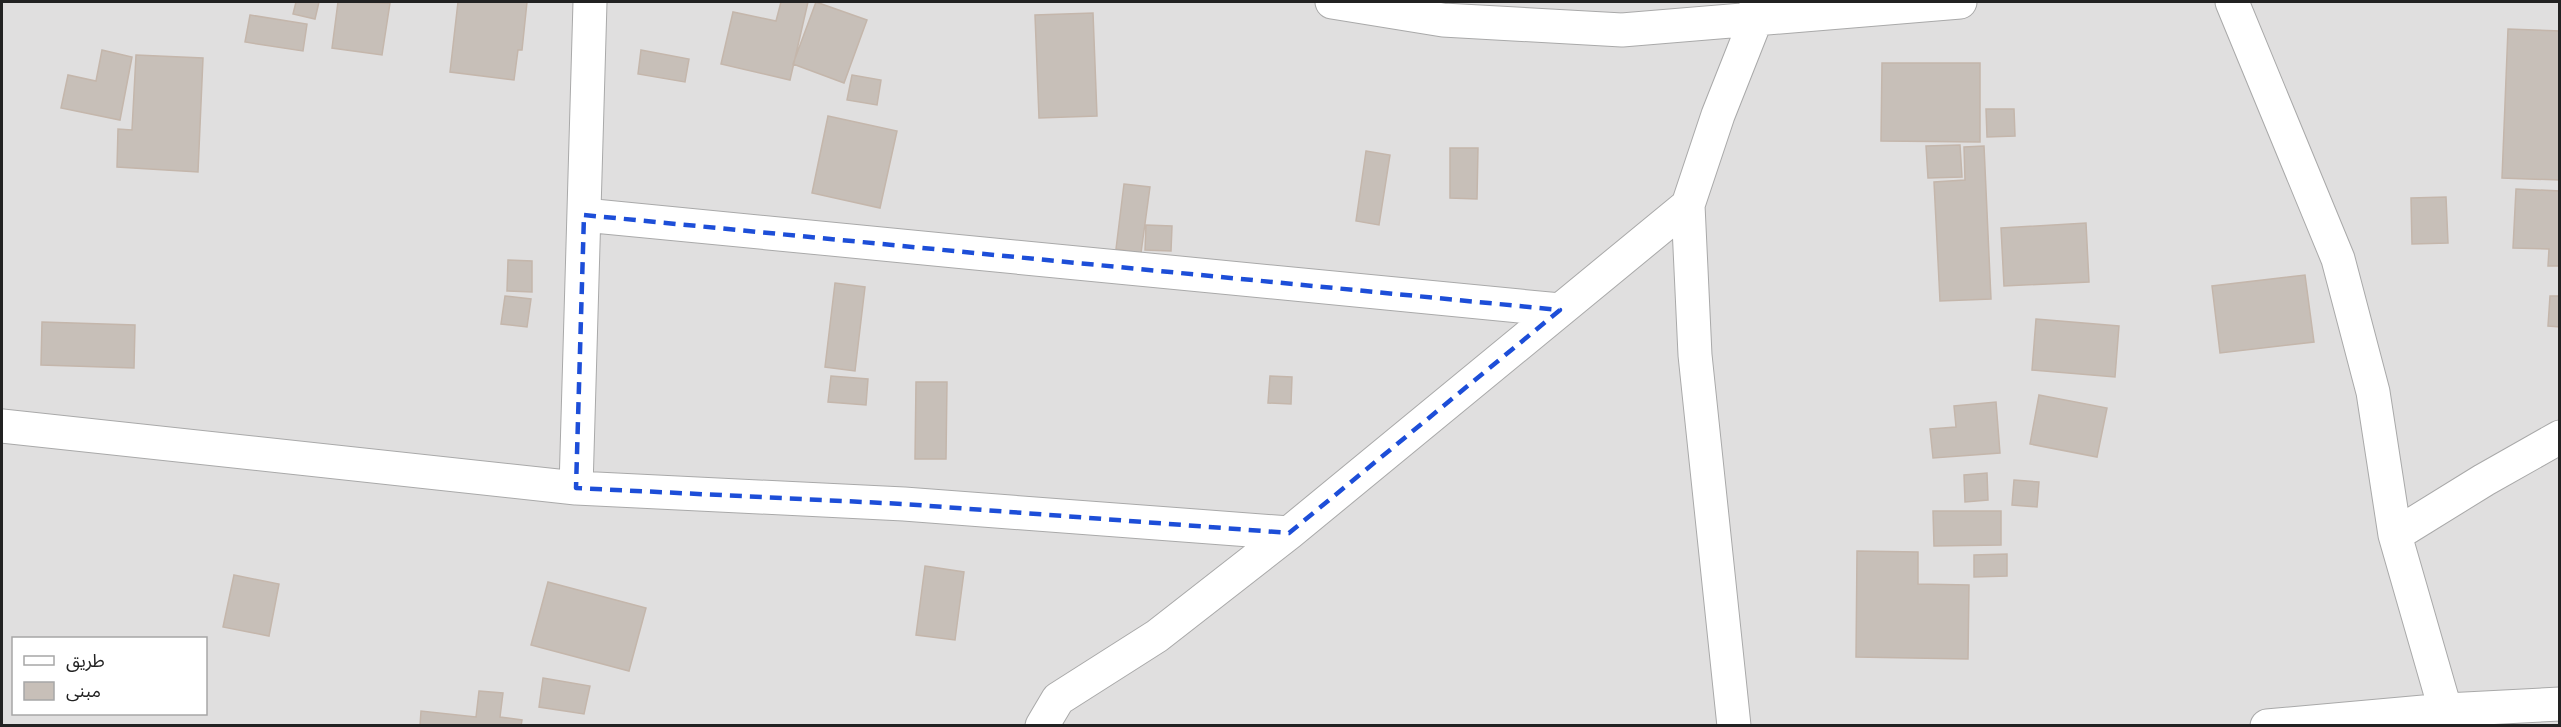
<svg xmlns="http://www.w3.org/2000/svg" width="2561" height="727" viewBox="0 0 2561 727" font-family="Ubuntu,'Noto Sans Arabic',sans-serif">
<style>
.residential{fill:#e0dfdf;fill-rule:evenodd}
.building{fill:#c7bfb8;stroke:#c4b6ab;stroke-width:1.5}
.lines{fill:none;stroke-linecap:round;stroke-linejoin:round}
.minor-casing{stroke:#a9a9a9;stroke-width:35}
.minor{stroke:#fff;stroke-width:33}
.marked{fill:none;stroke:#1d4ed8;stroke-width:4.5;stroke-dasharray:12 8;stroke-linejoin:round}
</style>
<rect width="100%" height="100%" fill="#f2efe9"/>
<!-- residential -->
<path class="residential" d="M2 2H2559V725H2ZM14 638H206V714H14Z"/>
<!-- building -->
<path class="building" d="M296 2H319L315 19 293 14Z
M338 2 390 3 382 55 332 48Z
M458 2H527L522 50H518L514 80 450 72Z
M781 2H808L790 80 721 64 733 12 776 21Z
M816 2 867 20 844 83 793 64Z
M1093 13 1097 116 1039 118 1035 15Z
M250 15 307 24 303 51 245 42Z
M2508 29 2560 31V180L2502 178Z
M102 50 132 57 120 120 61 108 68 75 96 81Z
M641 50 689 59 685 82 638 74Z
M136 55 203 58 198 172 117 167 118 129 132 130Z
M1882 63H1980V142L1881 141Z
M852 75 881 80 877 105 847 100Z
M1986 109H2014L2015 136 1987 137Z
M828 116 897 131 880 208 812 193Z
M1960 145 1962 177 1928 178 1926 146Z
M1984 146 1991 299 1940 301 1934 182 1965 180 1964 147Z
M1450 148H1478L1477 199 1450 198Z
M1366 151 1390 155 1379 225 1356 221Z
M1124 184 1150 187 1141 253 1116 249Z
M2516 189 2560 191V266H2548L2549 249 2513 248Z
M2446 197 2448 243 2412 244 2411 198Z
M2086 223 2089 282 2004 286 2001 228Z
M1146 225 1172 226 1171 251 1145 250Z
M508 260 532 261V292L507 291Z
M2305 275 2314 342 2220 353 2212 286Z
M835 283 865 287 855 371 825 367Z
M505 296 531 299 527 327 501 324Z
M2550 296H2560V327L2548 326Z
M2036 319 2119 326 2115 377 2032 370Z
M42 322 135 325 134 368 41 365Z
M831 376 868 379 866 405 828 402Z
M1270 376 1292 377 1291 404 1268 403Z
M916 382H947L946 459H915Z
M2039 395 2107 408 2097 457 2030 444Z
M1996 402 2000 453 1933 458 1930 429 1956 427 1954 406Z
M1987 473 1988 500 1965 502 1964 475Z
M2014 480 2039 482 2037 507 2012 505Z
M1933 511H2001V545L1934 546Z
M1857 551 1918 552V584L1969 585 1968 659 1856 657Z
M2007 554V576L1974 577V555Z
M925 566 964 572 955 640 916 635Z
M234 575 279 584 269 636 223 627Z
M548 582 646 608 629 671 531 645Z
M543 678 590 686 584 714 539 707Z
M479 691 503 693 500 717 522 720 521 726H420L421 711 476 717Z"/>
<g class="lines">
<defs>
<path id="minor" d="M1332 2 1443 20 1622 30 1960 2
M2232 2 2338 259 2373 392 2395 535 2450 726
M584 215 1560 310
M2 426 576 488 904 504 1289 533
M576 488 590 2
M2395 535 2484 480 2560 437
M1042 726 1058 699 1157 636 1289 533 1688 205
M1734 726 1695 355 1688 205 1718 115 1756 19V2
M2267 726 2446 710 2560 704"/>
</defs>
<!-- minor casing -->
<use href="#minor" class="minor-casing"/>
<!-- minor -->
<use href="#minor" class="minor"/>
</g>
<!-- marked area -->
<path class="marked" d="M584 215 1560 310 1289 533 904 504 576 488Z"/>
<!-- border -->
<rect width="2561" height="727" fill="none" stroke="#222222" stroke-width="6"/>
<!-- legend -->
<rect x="12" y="637" width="195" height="78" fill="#ffffff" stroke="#a7a7a7" stroke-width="1.5"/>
<rect x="24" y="656" width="30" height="9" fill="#ffffff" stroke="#a7a7a7" stroke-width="1.5"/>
<text x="66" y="667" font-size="18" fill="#222222">طريق</text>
<rect x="24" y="682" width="30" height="18" fill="#c7bfb8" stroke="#a7a7a7" stroke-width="1.5"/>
<text x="66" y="697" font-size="18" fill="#222222">مبنى</text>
</svg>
